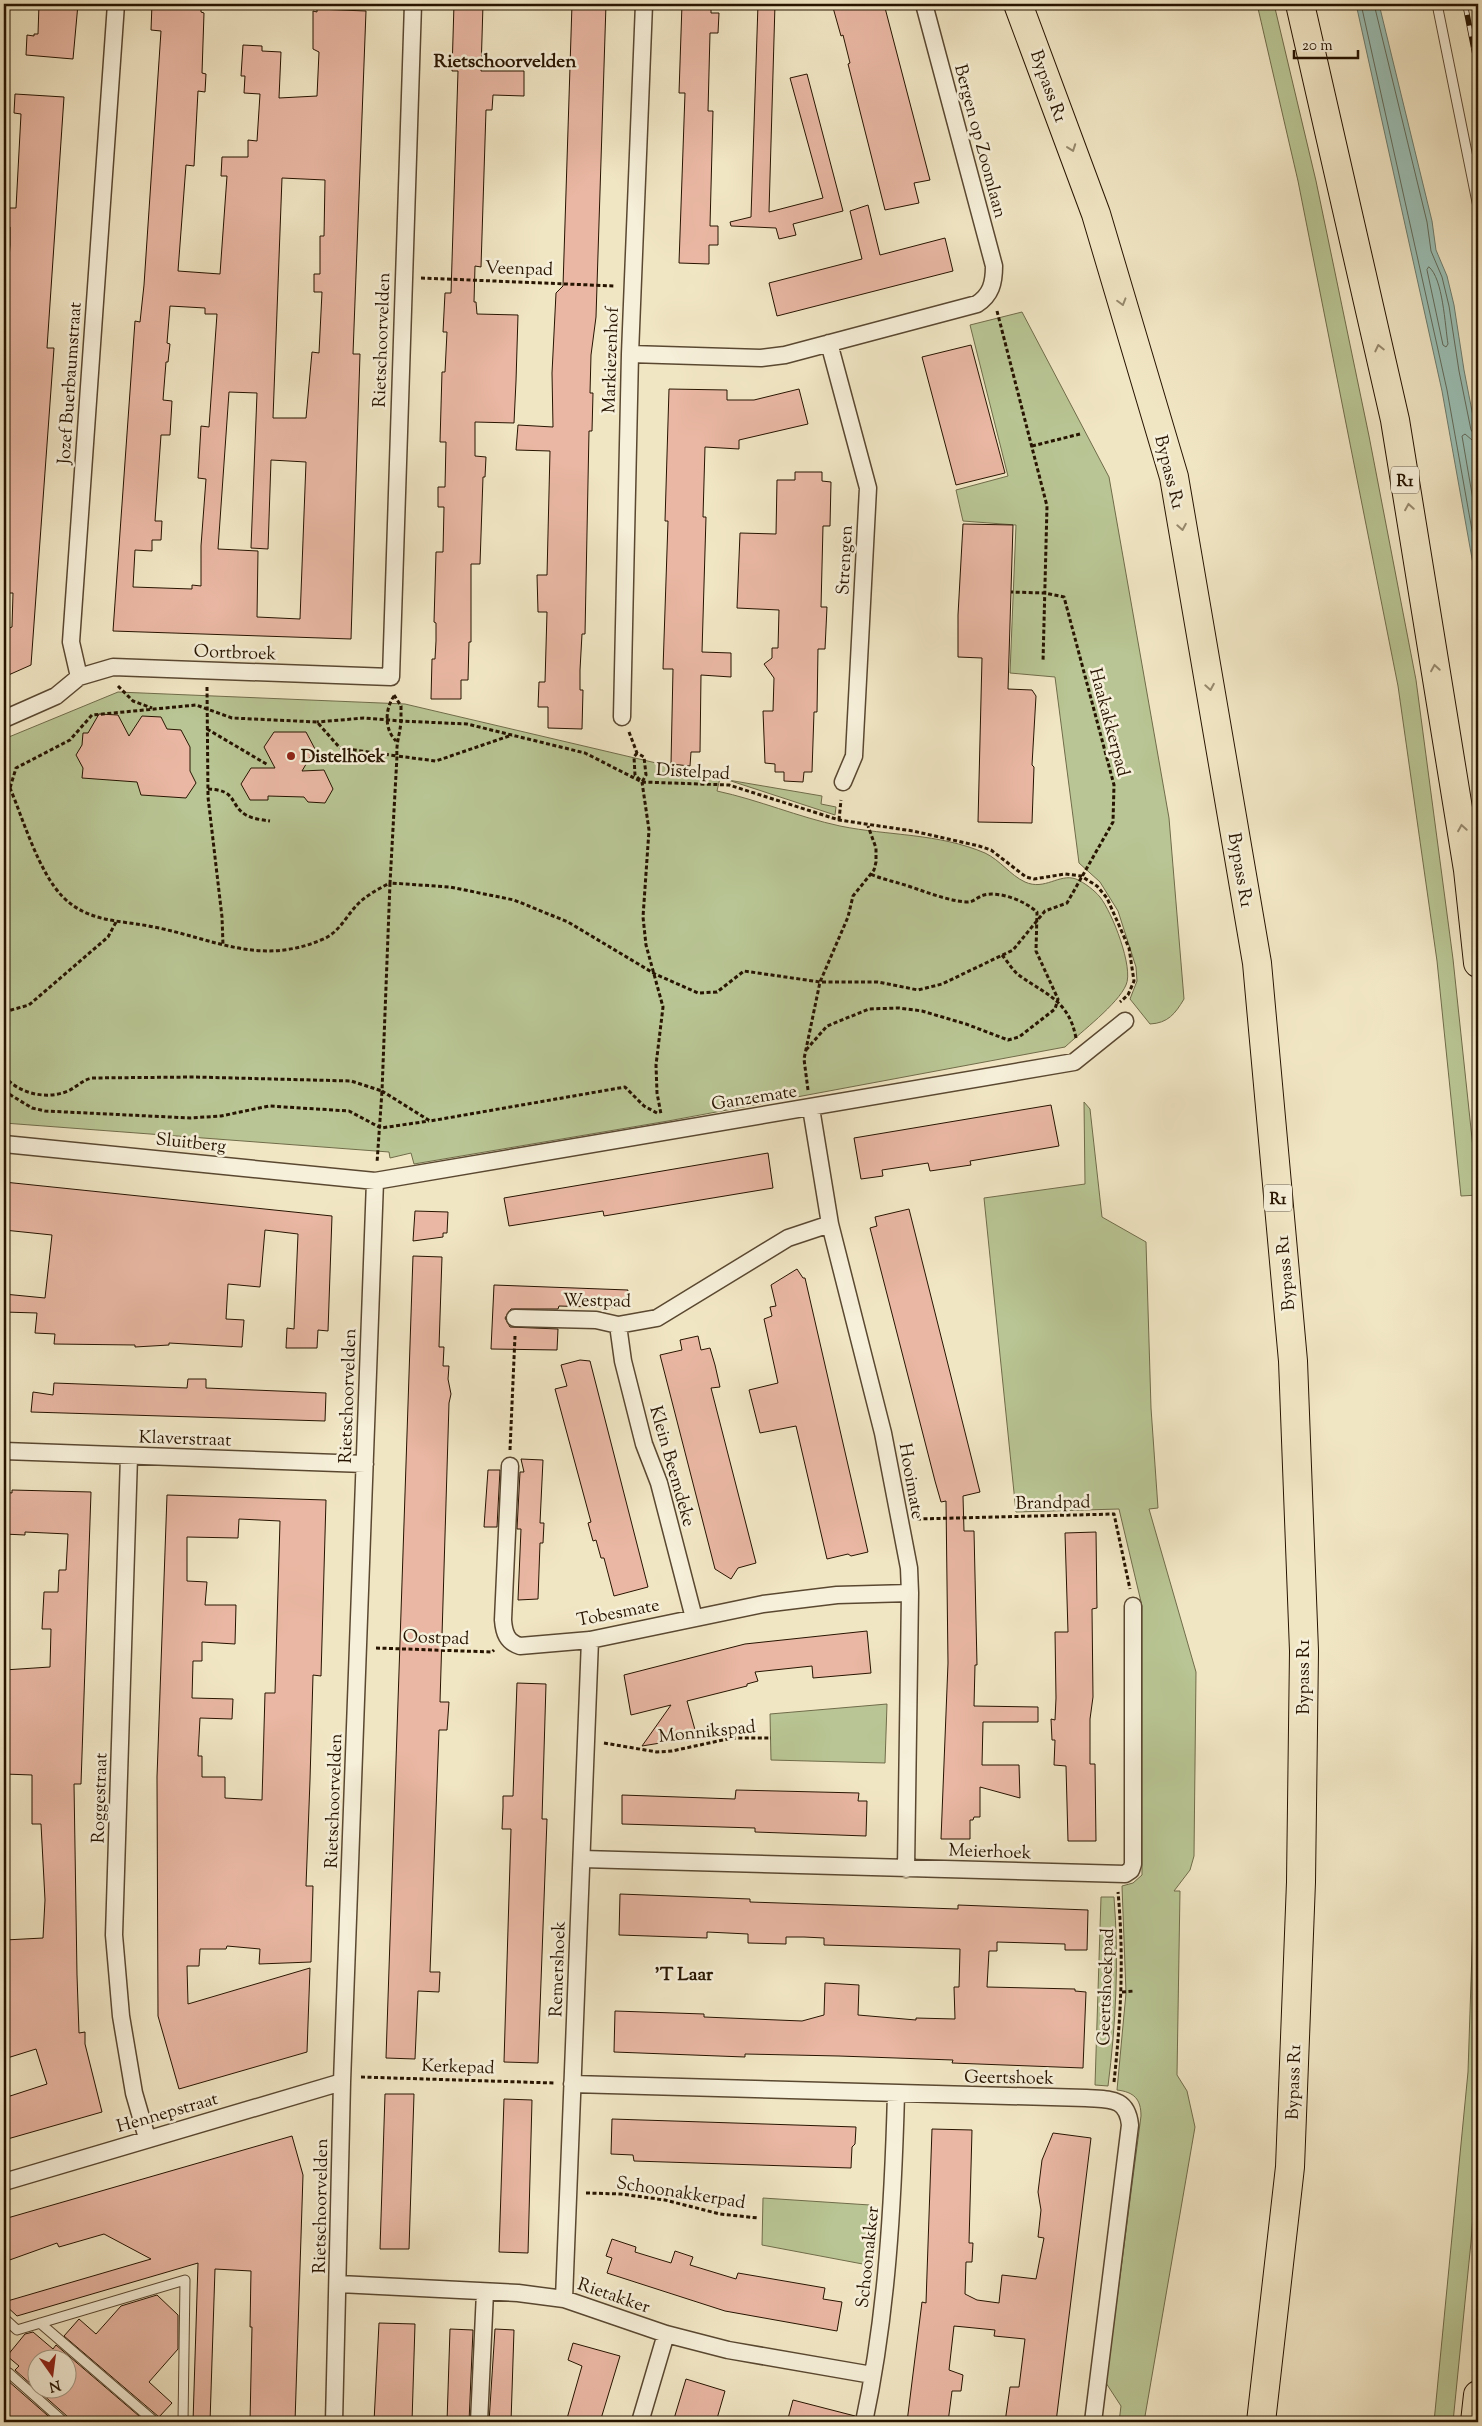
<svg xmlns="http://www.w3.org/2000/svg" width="1482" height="2426" viewBox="0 0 1482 2426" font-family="'Sorts Mill Goudy',serif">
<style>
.green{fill:#b9c594;stroke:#706c4a}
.water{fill:#9bbfb5;stroke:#6d7b6d}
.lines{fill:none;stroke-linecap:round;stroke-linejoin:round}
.shore{stroke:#616a5a;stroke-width:1}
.building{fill:#e9b7a3;stroke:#271400;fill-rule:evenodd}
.lane-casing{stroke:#5a4831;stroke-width:11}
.street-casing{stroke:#5a4831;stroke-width:19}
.highway-casing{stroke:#271400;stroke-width:30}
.path{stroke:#271400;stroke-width:3;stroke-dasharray:4 2.5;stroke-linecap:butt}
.lane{stroke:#f6efd9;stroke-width:9}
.street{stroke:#f6efd9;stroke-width:16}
.highway{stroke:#f1e6c4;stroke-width:28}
.rail-casing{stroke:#271400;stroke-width:5.5}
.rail{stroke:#f6efd9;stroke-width:4;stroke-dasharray:11;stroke-linecap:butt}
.oneway{stroke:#96886c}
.poi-dot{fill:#8f2418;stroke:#f6efd9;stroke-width:2}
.labels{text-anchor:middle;stroke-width:5;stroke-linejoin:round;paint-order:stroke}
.shield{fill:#f6efd9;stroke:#655641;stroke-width:1}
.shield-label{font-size:16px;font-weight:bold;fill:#271400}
.street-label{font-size:18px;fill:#271400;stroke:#f6efd9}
.poi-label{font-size:18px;font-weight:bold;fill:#271400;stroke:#f6efd9;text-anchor:start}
.neighbourhood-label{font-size:19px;font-weight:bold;fill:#271400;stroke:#f6efd9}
</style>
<rect width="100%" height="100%" fill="#f1e6c4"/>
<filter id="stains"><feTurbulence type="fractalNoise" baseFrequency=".004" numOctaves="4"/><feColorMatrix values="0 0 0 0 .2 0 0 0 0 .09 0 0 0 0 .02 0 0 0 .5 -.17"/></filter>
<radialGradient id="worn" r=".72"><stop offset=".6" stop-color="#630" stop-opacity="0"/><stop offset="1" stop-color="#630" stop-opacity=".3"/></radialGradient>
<!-- green -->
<path class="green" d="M1257 4H1274L1316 181 1369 436 1416 680 1453 959 1478 1195 1461 1196 1437 961 1398 686 1298 181Z
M1022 312 1109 477 1169 818 1184 999C1175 1014 1168 1023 1150 1024L1130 999 1137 981 1136 967 1118 911 1100 882 1079 863 1055 677 1010 673 1016 525 963 521 956 490 1008 476 970 325Z
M118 692 405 704 720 778 717 791C759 800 798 817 840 826 889 836 938 833 985 853 1000 860 1010 875 1025 882 1045 891 1059 873 1076 879 1085 883 1094 890 1100 897 1112 912 1134 968 1126 985 1118 1004 1081 1032 1065 1047L668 1121 414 1164 411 1153 390 1158 389 1152 4 1123V739Z
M728 780 822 796 821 804 836 807 835 815Z
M1084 1102 1090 1109 1102 1217 1146 1242 1151 1408 1158 1508 1149 1509 1196 1672 1194 1856 1190 1870 1174 1891H1180L1177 2075 1187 2091 1195 2127 1144 2422H1119L1121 2406 1106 2383 1141 2116C1141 2099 1134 2092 1117 2090L1126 1993 1122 1886 1133 1883 1142 1875V1606L1119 1509 1016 1512 984 1198 1085 1184Z
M887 1704 885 1763 771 1760 770 1714Z
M1478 1771V2148L1471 2242 1453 2422H1434L1468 2072Z
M1101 1897H1114C1119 1961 1116 2023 1108 2086L1095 2085Z
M763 2198 870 2205 868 2265 762 2245Z"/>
<!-- water -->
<path class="water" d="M1356 4H1379L1432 221 1436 250 1447 276 1454 305 1464 370 1478 442V592L1442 391Z"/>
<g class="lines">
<!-- shore -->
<path class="shore" d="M1361 4 1447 390 1478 564
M1374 4 1427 222 1431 251 1442 277 1449 306 1459 371 1471 430 1474 434 1478 435
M1429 267C1443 278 1445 326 1448 344L1446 347 1443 345 1427 270Z
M1478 441 1472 440 1465 434 1462 436 1478 529"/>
</g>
<!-- building -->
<path class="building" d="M39 4H78L73 59 26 55 27 35 34 36V34H38Z
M152 4H201V12L204 13 202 73 206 74 205 92 198 91 194 166 186 165 178 271 220 274 227 176H221L222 157H248V140L257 141 260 94 244 93 245 76H241L243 45 262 46V51L281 52 279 98 317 96 319 52 313 49V11L317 12V9L366 11 353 354H360L351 639 113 631 135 321 140 322 144 285 161 31 151 30ZM282 178 325 180 324 236H320V274H314V292H322L319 353 312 352 306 418H273ZM170 306 205 308V314H217L209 427 201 426 198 478 206 479 201 546V586L192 585V589L133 587 135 550 152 551V540H161L162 521H155L161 435H170L172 401 163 400 166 362H168L170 344 167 343ZM229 392 257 393 251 548 268 549 271 460 306 462 300 619 257 617 258 551 218 549Z
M454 4H483L481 71H524V96L493 95 492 110H486L481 267 475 266 474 302H476L477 314 518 315 516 381 514 423 475 422V456L486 457 485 477H483L480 564H471V642H469L468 680H461V699H431L432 659H435L436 641V623L434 622 436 552H443L444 507H438V487H445L446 442H440L442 372H445L447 332H443L445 293H451L458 71H452Z
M572 4H606L596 317 591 355 590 393H593L592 431H589L585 634H582L580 670V690H583L582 729 548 728V707H538L539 682H545L547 612H538L537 575H547L550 451 516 450 518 425 553 427 552 373 556 293 563 286Z
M682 4H711V13H719L718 33H710L708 111H713L710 226H718V245H709V264L679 263 685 93H679Z
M758 4H775L769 212 823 198 790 78 807 74 843 211 793 224 796 235 779 239 776 228 731 226 730 222 751 217Z
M832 4H884L930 180 914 183 919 203 885 210 848 64 850 63 843 35 841 36Z
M15 94 64 97 47 348H54L31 665 4 677V630L12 627 13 593H4V477L9 442H6L9 385H4L8 326H4V287H7L10 245V227H4V208H16L21 114 14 113Z
M868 205 880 255 945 238 953 271 777 316 769 283 862 259 850 211Z
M971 345 1005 473 956 485 922 357Z
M669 389 727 390V400H754L799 389 808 424 739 440V449L705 447 703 517H706L702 652 731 653V677L701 675 700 752H691L690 766 671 764 673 669H663L668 521H665Z
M795 472H822V481L831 482 830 526H823L821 607H827L825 649H818L817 712H814L812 772H804L803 782 784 781V772H775V764L765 763 763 711H773L774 678 764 664 772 658V648H778L779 610 737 608 740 533 776 534 777 480H795Z
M963 524 1013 525 1008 689 1032 690 1036 696 1032 765 1034 767 1032 823 978 822 982 658 958 657V615Z
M99 714 118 715 129 736 142 716 161 717 167 729 181 730 190 747V771L196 783 186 798 141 795 137 782 82 778 83 768 76 755 82 745 83 733H88Z
M274 732H306L315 749 302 771 324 770 333 789 325 803 308 802 304 797 268 796V800H250L241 784 251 768H275L264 747Z
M1051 1105 1059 1146 970 1161 971 1165 930 1171 928 1163 882 1170 883 1176 861 1179 854 1138Z
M768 1153 773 1188 604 1216 603 1211 509 1226 504 1198Z
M4 1182 332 1216 328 1331 318 1330 317 1348H286L287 1328 294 1329 298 1234 265 1230 260 1287 228 1284 226 1319 244 1320 242 1347 169 1343V1345L135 1347V1345L54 1344 55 1334 35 1333 37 1313 4 1312V1294L45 1298 52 1235 4 1230Z
M909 1209 980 1492 963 1496 964 1531H974L977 1665H975L974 1706 1038 1707V1722H983L982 1765H1019L1020 1798 980 1787V1817H974L973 1820H970V1839H941L948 1663 946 1501 941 1502 935 1481 870 1228 877 1226 875 1217Z
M415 1211 448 1212 447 1233H443V1237L413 1241Z
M413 1256 442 1257 439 1347H444L443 1366H449L448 1379 451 1394 449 1403 440 1702H449L447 1730H439L430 1972H440L439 1992 418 1991 415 2059 386 2058Z
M797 1269 803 1278H805L868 1552 851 1556 848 1554 827 1559 796 1426 760 1433 749 1390 778 1383 764 1319 772 1316 770 1307 776 1306 771 1285Z
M494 1285 628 1290 627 1308 559 1306 558 1309H511L505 1318 510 1327 558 1329 557 1350 491 1349Z
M698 1336 701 1350 710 1348 715 1365 720 1387 711 1388 756 1563 738 1568 731 1579 715 1569 660 1355 682 1350 680 1340Z
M580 1360 590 1361 648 1587 614 1596 604 1558H601L596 1540 593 1541 588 1523 591 1522 555 1389 567 1386 561 1365Z
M188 1379H206V1388L326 1393 325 1421 31 1412 33 1392 53 1395 54 1383 187 1388Z
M521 1459 543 1460 540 1523H544L543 1543H540L538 1599 518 1600 521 1529H517L520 1472H524Z
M488 1470H500L497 1527H484Z
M12 1490 91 1492 81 1784H74L77 1975 79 2033 85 2032V2044L102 2112 4 2140V2098L47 2084 36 2049 4 2059V1995H9L5 1940 43 1938 45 1900 41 1824H32V1775L4 1774 6 1698H4V1670L50 1667 51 1629H42L44 1592H58L59 1570H66L68 1534 25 1532V1535L4 1534V1492L12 1493Z
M167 1495 326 1500 321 1676 313 1675 310 1780 306 1886H313L311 1962 259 1964 260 1949 227 1946 226 1949H200L199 1966H187L188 2004 310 1968 307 2052 179 2089 158 2016 157 1777ZM239 1519 280 1521 275 1693H265L262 1800 225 1798V1777H202V1756H198L200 1718 232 1719 233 1699 192 1698 193 1661H202V1642L235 1644 236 1605H205L207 1582 187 1581V1537L238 1538Z
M1096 1532 1097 1608 1092 1609 1093 1697 1090 1719V1764H1095L1096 1841H1068L1066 1766 1054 1765 1055 1740H1052L1051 1719 1055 1720 1056 1698 1055 1632H1068L1065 1533Z
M867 1631 871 1673 813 1678 812 1666 755 1672 758 1681 747 1684V1686L687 1701 697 1737 642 1746 671 1705 631 1715 624 1675 745 1644Z
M517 1683 546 1684 542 1819H547L538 2063 504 2062 511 1829H502L503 1807V1796H513Z
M736 1790 859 1793 858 1801H867L866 1836 755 1832V1828L622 1824V1795L735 1799Z
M620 1894 750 1899V1902L958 1909V1905L1088 1910 1087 1950H1065V1944L997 1942V1951H989L987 1987 1075 1989V1991L1086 1992 1083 2068 952 2063 953 2060 839 2056 745 2054V2057L614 2052 615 2011 704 2014V2017L802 2021 824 2015 825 1983 859 1985 858 2015 916 2020V2018L955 2019 954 1987H959L960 1949 824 1945V1938L804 1937H786V1944L748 1943V1934L707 1932V1938L619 1935Z
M385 2094H414L409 2249H380Z
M504 2099 532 2100 528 2253 499 2252Z
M612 2119 856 2127 855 2144 852 2147 851 2168 634 2161 633 2155 611 2154Z
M932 2129 972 2130 969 2243H973L972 2262H966L965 2294 977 2300 999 2303 1002 2275 1036 2279 1044 2238 1038 2237 1041 2210 1038 2192 1042 2160 1053 2133 1091 2138 1056 2422H1005L1010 2387H1019L1025 2339 994 2336 995 2330 954 2326 949 2370 963 2375 961 2391H952L948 2422H907L922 2302 926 2303Z
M292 2136 303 2175 295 2422H250L252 2327H250L251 2271 215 2269 210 2422H193L198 2263 17 2316 4 2304V2302L151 2259 104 2234 59 2247 57 2243 4 2262V2219Z
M612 2239 636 2247 635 2252 671 2263 675 2251 693 2257 690 2265 736 2279 738 2273 825 2288 823 2299 842 2302 837 2331 725 2311 607 2273 612 2258 606 2256Z
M157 2295 178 2315V2349L149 2382 172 2403 159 2417 64 2336 79 2319 96 2334 121 2306Z
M379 2323 415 2324 412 2422H374Z
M450 2329 473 2330 469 2422H447Z
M495 2329 514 2330 511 2422H489Z
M33 2332 53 2349 56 2345 146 2422H70L68 2417 15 2370 19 2366 7 2356 25 2334ZM38 2358H68V2388H38Z
M573 2343 620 2356 600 2422H566L582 2366 568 2360Z
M686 2379 725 2391 716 2422H673Z
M7 2380 55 2422H4V2383Z
M793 2400 855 2416 854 2422H787Z"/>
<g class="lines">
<defs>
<path id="lane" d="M1437 4 1478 207
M4 2318 17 2330 185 2280 183 2422
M40 2323 155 2422
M9 2373 64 2422"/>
<path id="street" d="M829 343 868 488 854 756 843 782
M630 354 761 358 785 355 977 304C991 295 994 283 994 266L924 4
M79 677 71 642 116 4
M622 717 630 354 644 4
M4 719 56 696 79 677 113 667 391 677 413 4
M811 1108 830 1224 883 1433 909 1568 910 1593 906 1869
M4 1144 375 1181 1074 1062 1125 1021
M515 1318 596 1320 618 1325 657 1318 788 1238 830 1224
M618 1325 623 1361 644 1444 659 1483 694 1618
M4 1451 365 1464
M129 1456 114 1935 121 2016 134 2093 147 2138
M510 1466 503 1620C504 1633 507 1642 520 1646L590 1640 763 1604 837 1595 910 1593
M582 1859 1125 1874 1131 1870 1133 1864V1606
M572 2084 1086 2098C1110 2100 1127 2097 1130 2125L1093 2422
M4 2182 342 2082
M339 2284 518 2293 564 2299 666 2334 728 2350 872 2375
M564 2299 590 1640
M334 2422 342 2082 375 1181
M479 2422 485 2292
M640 2422 666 2334
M864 2422C887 2314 893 2204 896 2094"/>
<path id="highway" d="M1018 4 1096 214 1174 477 1257 963 1293 1361 1304 1651 1301 1882 1290 2167 1261 2422
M1300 4 1395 420 1468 870 1478 963
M1475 2422 1478 2395"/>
</defs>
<!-- lane casing -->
<use href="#lane" class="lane-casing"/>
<!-- street casing -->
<use href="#street" class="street-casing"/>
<!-- highway casing -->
<use href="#highway" class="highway-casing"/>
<!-- path -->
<path class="path" d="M421 278 615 286
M997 311 1047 506 1043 662
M1032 446 1080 434
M118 686 133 701 152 708
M207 687 208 797 222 917 223 945
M394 695 401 706V721L467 724 585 753 642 782 729 785 839 820 913 831 979 846 991 850 1026 877 1034 879 1065 874 1081 876 1097 886 1107 898 1129 948 1134 981 1128 995 1120 1002
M394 696C385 709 384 729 396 741
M207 729 268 765
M629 732 637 753 644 757 646 775 642 782
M637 753 634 757 635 775 642 782 649 830 643 917 646 945 663 1007 656 1065 657 1093 661 1114
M4 785 10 788C23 819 39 873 63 897 89 923 121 920 154 927 214 939 259 966 321 940 338 934 345 918 356 906 365 896 378 889 390 883L397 756 436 761 512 735
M4 789 10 788 16 768 70 740 92 715 196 705 232 718 317 722 340 748 397 756C396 742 400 735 401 721L364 718 317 722
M208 789C238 790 229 805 246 815 253 819 263 820 270 821
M839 820 841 800
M1002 955C1008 962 1013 971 1020 976 1047 995 1069 1001 1076 1038
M4 1012 29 1005 108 937 116 922
M806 1050 827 1026 869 1009 899 1008 922 1011 966 1024 1008 1040 1019 1037 1055 1009 1058 999 1036 951 1037 912C1025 901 1000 891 984 895 977 897 973 903 966 902 946 900 929 893 911 887 897 882 884 880 870 874
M4 1076C19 1094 47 1100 68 1091 77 1087 82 1080 92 1078L195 1077 351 1081 382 1091 377 1163
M808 1090 804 1059 820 982 848 917 853 896 874 870 876 862V848L868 826
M4 1091 32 1108 45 1111 190 1118 221 1116 269 1106 349 1111 381 1128 429 1121
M657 1113 644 1106 625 1087 430 1121 382 1091 390 883 450 887 514 900 568 922 655 974 698 993 717 992 744 971 820 982H878L918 990 942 984 1013 950 1045 911 1067 903 1113 822 1114 785 1064 597 1045 593 1011 592
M510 1450 515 1336
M917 1519 1114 1514 1130 1589
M376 1648 492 1652 494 1650
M604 1743 657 1752 672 1751 732 1738H771
M1122 1992 1134 1991
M361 2077 554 2083
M1114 2082C1121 2017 1124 1957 1118 1892
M586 2193 621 2194 665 2200 720 2214 758 2218"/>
<!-- lane -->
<use href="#lane" class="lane"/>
<!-- street -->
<use href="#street" class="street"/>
<!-- highway -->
<use href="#highway" class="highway"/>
<defs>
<path id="rail" d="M1465 4 1478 70
M1477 4 1478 12"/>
</defs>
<!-- rail casing -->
<use href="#rail" class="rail-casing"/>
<!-- rail -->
<use href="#rail" class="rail"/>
</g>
<!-- one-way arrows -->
<defs><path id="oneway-chevron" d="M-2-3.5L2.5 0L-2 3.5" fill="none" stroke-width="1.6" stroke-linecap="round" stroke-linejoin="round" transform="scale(1.25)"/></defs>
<g class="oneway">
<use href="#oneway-chevron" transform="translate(1072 148) rotate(70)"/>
<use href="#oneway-chevron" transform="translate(1122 302) rotate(74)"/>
<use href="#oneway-chevron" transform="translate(1379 348) rotate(-103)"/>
<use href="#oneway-chevron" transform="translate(1409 507) rotate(-99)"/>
<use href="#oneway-chevron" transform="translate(1182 527) rotate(80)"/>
<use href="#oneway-chevron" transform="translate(1435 668) rotate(-99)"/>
<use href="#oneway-chevron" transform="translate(1210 687) rotate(80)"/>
<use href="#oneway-chevron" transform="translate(1462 828) rotate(-99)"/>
</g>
<!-- markers -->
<circle class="poi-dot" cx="291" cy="756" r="5"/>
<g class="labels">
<!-- shield labels -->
<g class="shield">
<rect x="1391" y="466.5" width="28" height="27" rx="4"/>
<rect x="1264" y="1184.5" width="28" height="27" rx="4"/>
</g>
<g class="shield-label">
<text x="1405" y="486">R1</text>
<text x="1278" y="1204">R1</text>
</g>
<!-- street labels -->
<g class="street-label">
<text transform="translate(1049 86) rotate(70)" y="6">Bypass R1</text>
<text transform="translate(981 141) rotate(75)" y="6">Bergen op Zoomlaan</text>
<text transform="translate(519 268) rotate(2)" y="6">Veenpad</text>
<text transform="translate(381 340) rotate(-88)" y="6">Rietschoorvelden</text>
<text transform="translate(610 360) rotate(-88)" y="6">Markiezenhof</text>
<text transform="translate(69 383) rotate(-86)" y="6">Jozef Buerbaumstraat</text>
<text transform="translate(1170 472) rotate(76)" y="6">Bypass R1</text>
<text transform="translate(844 560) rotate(-87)" y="6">Strengen</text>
<text transform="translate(235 652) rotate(2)" y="6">Oortbroek</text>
<text transform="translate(1110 722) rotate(75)" y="6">Haakakkerpad</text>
<text transform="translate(693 771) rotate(3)" y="6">Distelpad</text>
<text transform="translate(1241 870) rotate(80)" y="6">Bypass R1</text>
<text transform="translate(754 1097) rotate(-9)" y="6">Ganzemate</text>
<text transform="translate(191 1142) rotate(6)" y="6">Sluitberg</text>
<text transform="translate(1285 1273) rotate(-95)" y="6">Bypass R1</text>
<text transform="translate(597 1300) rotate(1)" y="6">Westpad</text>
<text transform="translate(347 1396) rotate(-88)" y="6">Rietschoorvelden</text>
<text transform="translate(185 1438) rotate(2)" y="6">Klaverstraat</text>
<text transform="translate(673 1466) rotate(74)" y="6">Klein Beemdeke</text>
<text transform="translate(912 1481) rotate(80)" y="6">Hooimate</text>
<text transform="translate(1053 1502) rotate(-1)" y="6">Brandpad</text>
<text transform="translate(618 1612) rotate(-11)" y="6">Tobesmate</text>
<text transform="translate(436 1637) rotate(2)" y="6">Oostpad</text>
<text transform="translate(1303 1677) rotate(-90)" y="6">Bypass R1</text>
<text transform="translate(707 1731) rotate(-6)" y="6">Monnikspad</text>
<text transform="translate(99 1798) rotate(-88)" y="6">Roggestraat</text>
<text transform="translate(333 1801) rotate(-88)" y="6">Rietschoorvelden</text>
<text transform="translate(990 1851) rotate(2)" y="6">Meierhoek</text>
<text transform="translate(557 1969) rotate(-88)" y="6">Remershoek</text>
<text transform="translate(1105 1987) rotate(-88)" y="6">Geertshoekpad</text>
<text transform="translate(458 2066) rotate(2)" y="6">Kerkepad</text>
<text transform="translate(1009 2077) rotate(1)" y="6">Geertshoek</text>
<text transform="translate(1293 2082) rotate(-88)" y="6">Bypass R1</text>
<text transform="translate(167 2112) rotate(-16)" y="6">Hennepstraat</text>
<text transform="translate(681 2192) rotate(9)" y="6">Schoonakkerpad</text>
<text transform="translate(320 2206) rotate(-89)" y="6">Rietschoorvelden</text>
<text transform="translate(867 2257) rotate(-84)" y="6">Schoonakker</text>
<text transform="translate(614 2295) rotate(19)" y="6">Rietakker</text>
</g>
<!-- poi labels -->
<g class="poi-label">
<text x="301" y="762">Distelhoek</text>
</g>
<!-- neighbourhood labels -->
<g class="neighbourhood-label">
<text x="505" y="67">Rietschoorvelden</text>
<text x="684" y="1980">’T Laar</text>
</g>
</g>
<!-- margin -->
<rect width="1482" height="2426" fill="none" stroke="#f1e6c4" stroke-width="20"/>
<rect x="5" y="5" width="1472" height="2416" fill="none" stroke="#271400" stroke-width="2.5"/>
<rect x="10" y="10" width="1462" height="2406" fill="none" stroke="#271400"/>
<!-- north arrow -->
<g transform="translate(52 2374) rotate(166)"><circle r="24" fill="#f6efd9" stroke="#a39782"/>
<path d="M0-4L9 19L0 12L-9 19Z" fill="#8f2418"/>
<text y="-8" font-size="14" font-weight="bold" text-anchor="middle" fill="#271400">N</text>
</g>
<!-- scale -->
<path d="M1294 50v8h64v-8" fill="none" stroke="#271400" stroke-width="2.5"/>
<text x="1302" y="50" font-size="15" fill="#271400" stroke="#f6efd9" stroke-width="4" paint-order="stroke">20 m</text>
<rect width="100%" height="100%" filter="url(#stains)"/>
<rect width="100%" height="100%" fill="url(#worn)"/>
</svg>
